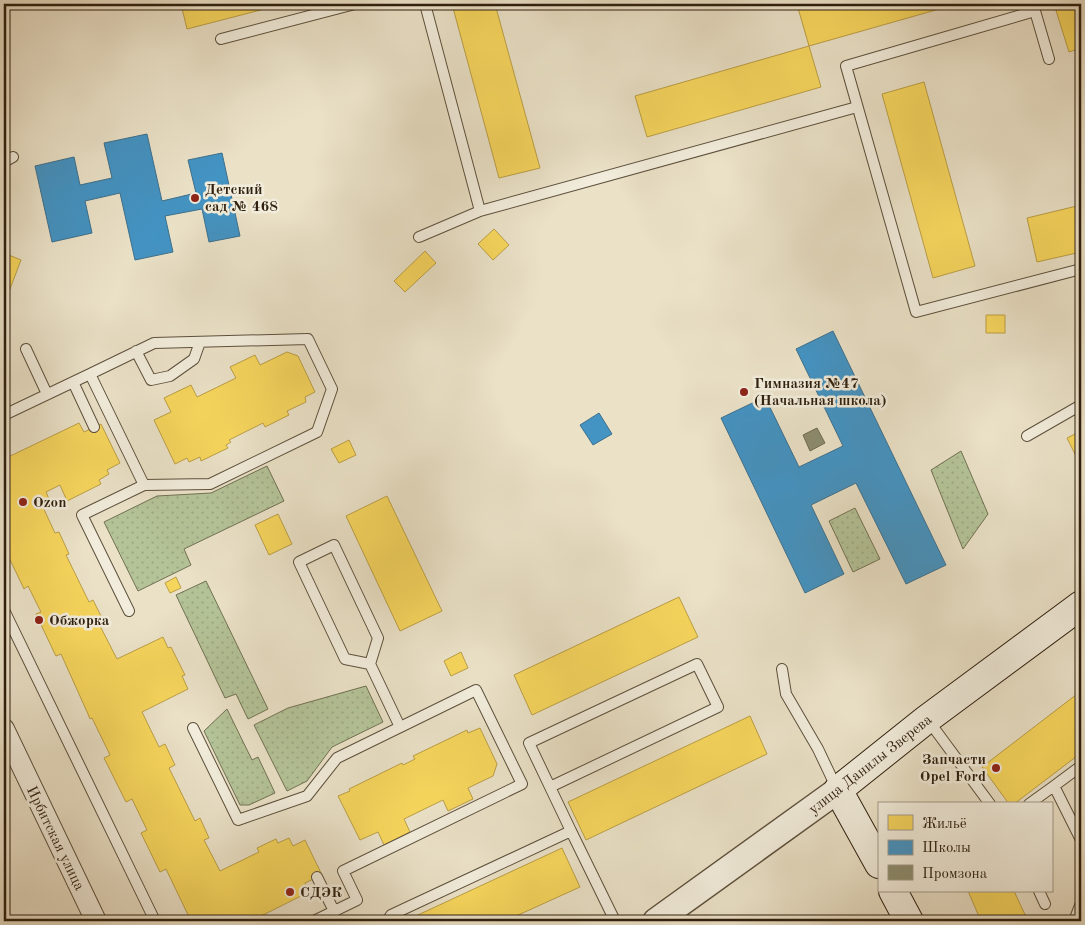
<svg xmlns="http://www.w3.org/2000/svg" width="1085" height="925" viewBox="0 0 1085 925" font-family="'Old Standard TT',serif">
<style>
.grass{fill:url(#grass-dots);stroke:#717153}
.homes{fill:#f6d55c;stroke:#ba9e45}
.schools{fill:#4393c3;stroke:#3d708d}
.industry{fill:#8c8c6e;stroke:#706b51}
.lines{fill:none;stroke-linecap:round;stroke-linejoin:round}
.service-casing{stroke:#5d503c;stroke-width:12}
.minor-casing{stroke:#5d503c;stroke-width:22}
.tertiary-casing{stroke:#5d503c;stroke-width:28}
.secondary-casing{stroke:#2e1f0e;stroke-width:30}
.service{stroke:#f1ecdb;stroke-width:10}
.minor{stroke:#f1ecdb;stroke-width:20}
.tertiary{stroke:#f1ecdb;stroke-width:25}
.secondary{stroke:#f1ecdb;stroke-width:28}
.poi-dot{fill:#8f2418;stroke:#f1ecdb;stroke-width:2}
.labels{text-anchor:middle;stroke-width:5;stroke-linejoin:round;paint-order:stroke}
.poi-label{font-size:15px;font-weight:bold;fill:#2e1f0e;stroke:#f1ecdb;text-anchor:start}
.street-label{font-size:15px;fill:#2e1f0e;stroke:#f1ecdb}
</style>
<defs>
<pattern id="grass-dots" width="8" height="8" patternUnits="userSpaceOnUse" patternTransform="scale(1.25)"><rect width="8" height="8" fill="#b4c398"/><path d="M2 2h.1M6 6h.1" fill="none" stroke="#9ba782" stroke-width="1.8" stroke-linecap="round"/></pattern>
</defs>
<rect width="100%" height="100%" fill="#eae1c7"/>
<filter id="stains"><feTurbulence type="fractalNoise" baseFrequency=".004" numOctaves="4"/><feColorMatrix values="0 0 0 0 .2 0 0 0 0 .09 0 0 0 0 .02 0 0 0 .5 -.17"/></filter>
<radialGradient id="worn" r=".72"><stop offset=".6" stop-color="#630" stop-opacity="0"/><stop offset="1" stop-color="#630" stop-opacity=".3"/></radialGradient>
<!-- grass -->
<path class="grass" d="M961 451 988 514 963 549 931 470Z
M267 466 284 501 184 549 191 565 138 591 104 522 157 496 211 493Z
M855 508 880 559 853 572 829 521Z
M206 581 268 709 248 719 236 694 225 698 176 595Z
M366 686 383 722 332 747 307 781 287 791 254 725 288 708Z
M227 709 252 760 258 757 275 793 249 805H240L204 731Z"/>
<!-- homes -->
<path class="homes" d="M181 4H284L187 29Z
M452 4H495L540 168 499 178Z
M812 4H957L809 46 798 8Z
M1054 4H1081V48L1069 52Z
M809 46 821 87 647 137 635 96Z
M924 82 975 266 933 278 882 94Z
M1081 205V252L1037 262 1027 218Z
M494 229 509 245 493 260 478 244Z
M425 251 436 263 405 292 394 281Z
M4 253 21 260 5 302 4 301Z
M986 315H1005V333H986Z
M287 352 298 356 315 392 305 397 306 402 287 411 289 415 265 427 263 423 229 440 231 442 226 445 228 448 201 461 200 457 189 462 187 458 175 464 154 420 171 412 164 398 191 385 197 397 236 378 230 367 255 355 260 365Z
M79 423 84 432 101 424 120 463 107 470 109 474 99 480 101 484 67 501 60 485 46 492 49 499 41 503 55 533 59 532 69 554 66 555 89 602 93 600 103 620 98 622 117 659 163 637 168 648 171 647 185 675 182 676 188 689 142 712 159 747 165 744 175 765 169 768 195 821 200 818 209 838 204 840 220 871 259 852 257 848 276 839 278 843 289 838 293 846 305 840 322 875 305 883 309 892 251 921H191L166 869 160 872 141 833 147 830 132 799 126 802 104 758 110 755 92 718 90 719 88 714 61 654 56 656 53 650 36 614 41 612 28 586 24 589 4 547 8 543 4 535V459Z
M1081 431V466L1067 438Z
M349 440 356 455 339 463 331 449Z
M387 496 442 611 400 631 346 516Z
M278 514 292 544 269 555 255 525Z
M176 577 181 588 170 593 165 583Z
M679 597 698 637 532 715 514 675Z
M461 652 468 668 451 676 444 661Z
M1081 691V753L1014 804H1009L982 767Z
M750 716 767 754 586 840 568 802Z
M480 728 497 764 493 776 468 788 473 799 448 811 443 800 404 819 410 832 384 845 378 832 360 840 338 796 350 791 349 789 402 763 403 765 415 759 413 756 467 730 468 733Z
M562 848 580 887 505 921H405Z
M968 891H1014L1028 921H981Z"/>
<!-- schools -->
<path class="schools" d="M147 134 162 201 196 193 188 160 222 153 240 236 209 242 202 209 165 216 173 252 135 260 120 193 85 201 92 233 52 242 35 166 74 157 80 185 112 178 104 143Z
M833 331 946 565 906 584 856 483 811 505 844 574 805 593 721 418 765 397 799 467 843 446 796 349Z
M599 413 612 434 593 445 580 425Z"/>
<!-- industry -->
<path class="industry" d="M817 428 825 443 810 451 803 435Z"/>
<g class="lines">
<defs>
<path id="service" d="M425 4 480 211 857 107
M1033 4 1035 11 846 66 916 312 1081 269
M1035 11 1049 59
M221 39 355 4
M4 162 13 157
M419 237 480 211
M26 349 47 394
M136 351 151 380 170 376 194 359 200 342
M90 374 154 343 308 339 332 389 317 432 210 484 144 485
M73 382 94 427
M4 415 90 374 144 485 82 515 129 611
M1027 436 1081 405
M4 610 155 921
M370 664 378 638 334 545 299 562 345 659 370 664 400 727
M782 669 786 694 818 749 837 789
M928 720 990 804
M193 728 238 820 307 796 337 758 476 690 522 784 343 871 357 900 314 921
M1081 766 1054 786 1081 840
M550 787 529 743 697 664 718 707 550 787 571 831
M1029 804 1054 786
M317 877 334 911
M1039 891 1045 904
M387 921 391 915 571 831 615 921
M1074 921 1081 903"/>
<path id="minor" d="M4 729 96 921"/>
<path id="tertiary" d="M656 921 838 790"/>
<path id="secondary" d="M879 864 838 790 927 719 1081 605
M893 891 909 921"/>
</defs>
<!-- service casing -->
<use href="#service" class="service-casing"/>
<!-- minor casing -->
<use href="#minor" class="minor-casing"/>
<!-- tertiary casing -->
<use href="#tertiary" class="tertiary-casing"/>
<!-- secondary casing -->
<use href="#secondary" class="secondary-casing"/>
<!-- service -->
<use href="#service" class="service"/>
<!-- minor -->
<use href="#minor" class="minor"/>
<!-- tertiary -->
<use href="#tertiary" class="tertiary"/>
<!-- secondary -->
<use href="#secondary" class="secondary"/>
</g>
<!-- markers -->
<g class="poi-dot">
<circle cx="195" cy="198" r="5"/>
<circle cx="744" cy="392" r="5"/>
<circle cx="23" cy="502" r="5"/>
<circle cx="39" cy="620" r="5"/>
<circle cx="996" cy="768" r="5"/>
<circle cx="290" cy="892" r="5"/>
</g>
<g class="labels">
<!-- poi labels -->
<g class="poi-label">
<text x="205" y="194">Детский<tspan x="205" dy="17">сад № 468</tspan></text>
<text x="754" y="388">Гимназия №47<tspan x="754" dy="17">(Начальная школа)</tspan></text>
<text x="33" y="507">Ozon</text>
<text x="49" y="625">Обжорка</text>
<text x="986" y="764" text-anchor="end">Запчасти<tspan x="986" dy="17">Opel Ford</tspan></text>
<text x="300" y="897">СДЭК</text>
</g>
<!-- street labels -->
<g class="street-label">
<text transform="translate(870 764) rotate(-38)" y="5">улица Данилы Зверева</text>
<text transform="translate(56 838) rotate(64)" y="5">Ирбитская улица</text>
</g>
</g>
<!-- margin -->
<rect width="1085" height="925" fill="none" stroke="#eae1c7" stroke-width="20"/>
<rect x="5" y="5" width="1075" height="915" fill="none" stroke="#2e1f0e" stroke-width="2.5"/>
<rect x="10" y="10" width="1065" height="905" fill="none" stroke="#2e1f0e"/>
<!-- legend -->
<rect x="878" y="802" width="175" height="90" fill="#f1ecdb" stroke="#a39a89"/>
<rect x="888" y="815" width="25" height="15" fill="#f6d55c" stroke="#a39a89"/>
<text x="922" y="828" font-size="15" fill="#2e1f0e">Жильё</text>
<rect x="888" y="840" width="25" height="15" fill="#4393c3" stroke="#a39a89"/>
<text x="922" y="852" font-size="15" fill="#2e1f0e">Школы</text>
<rect x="888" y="865" width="25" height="15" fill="#8c8c6e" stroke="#a39a89"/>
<text x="922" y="878" font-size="15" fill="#2e1f0e">Промзона</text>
<rect width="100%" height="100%" filter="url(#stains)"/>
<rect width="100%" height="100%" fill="url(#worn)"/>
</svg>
